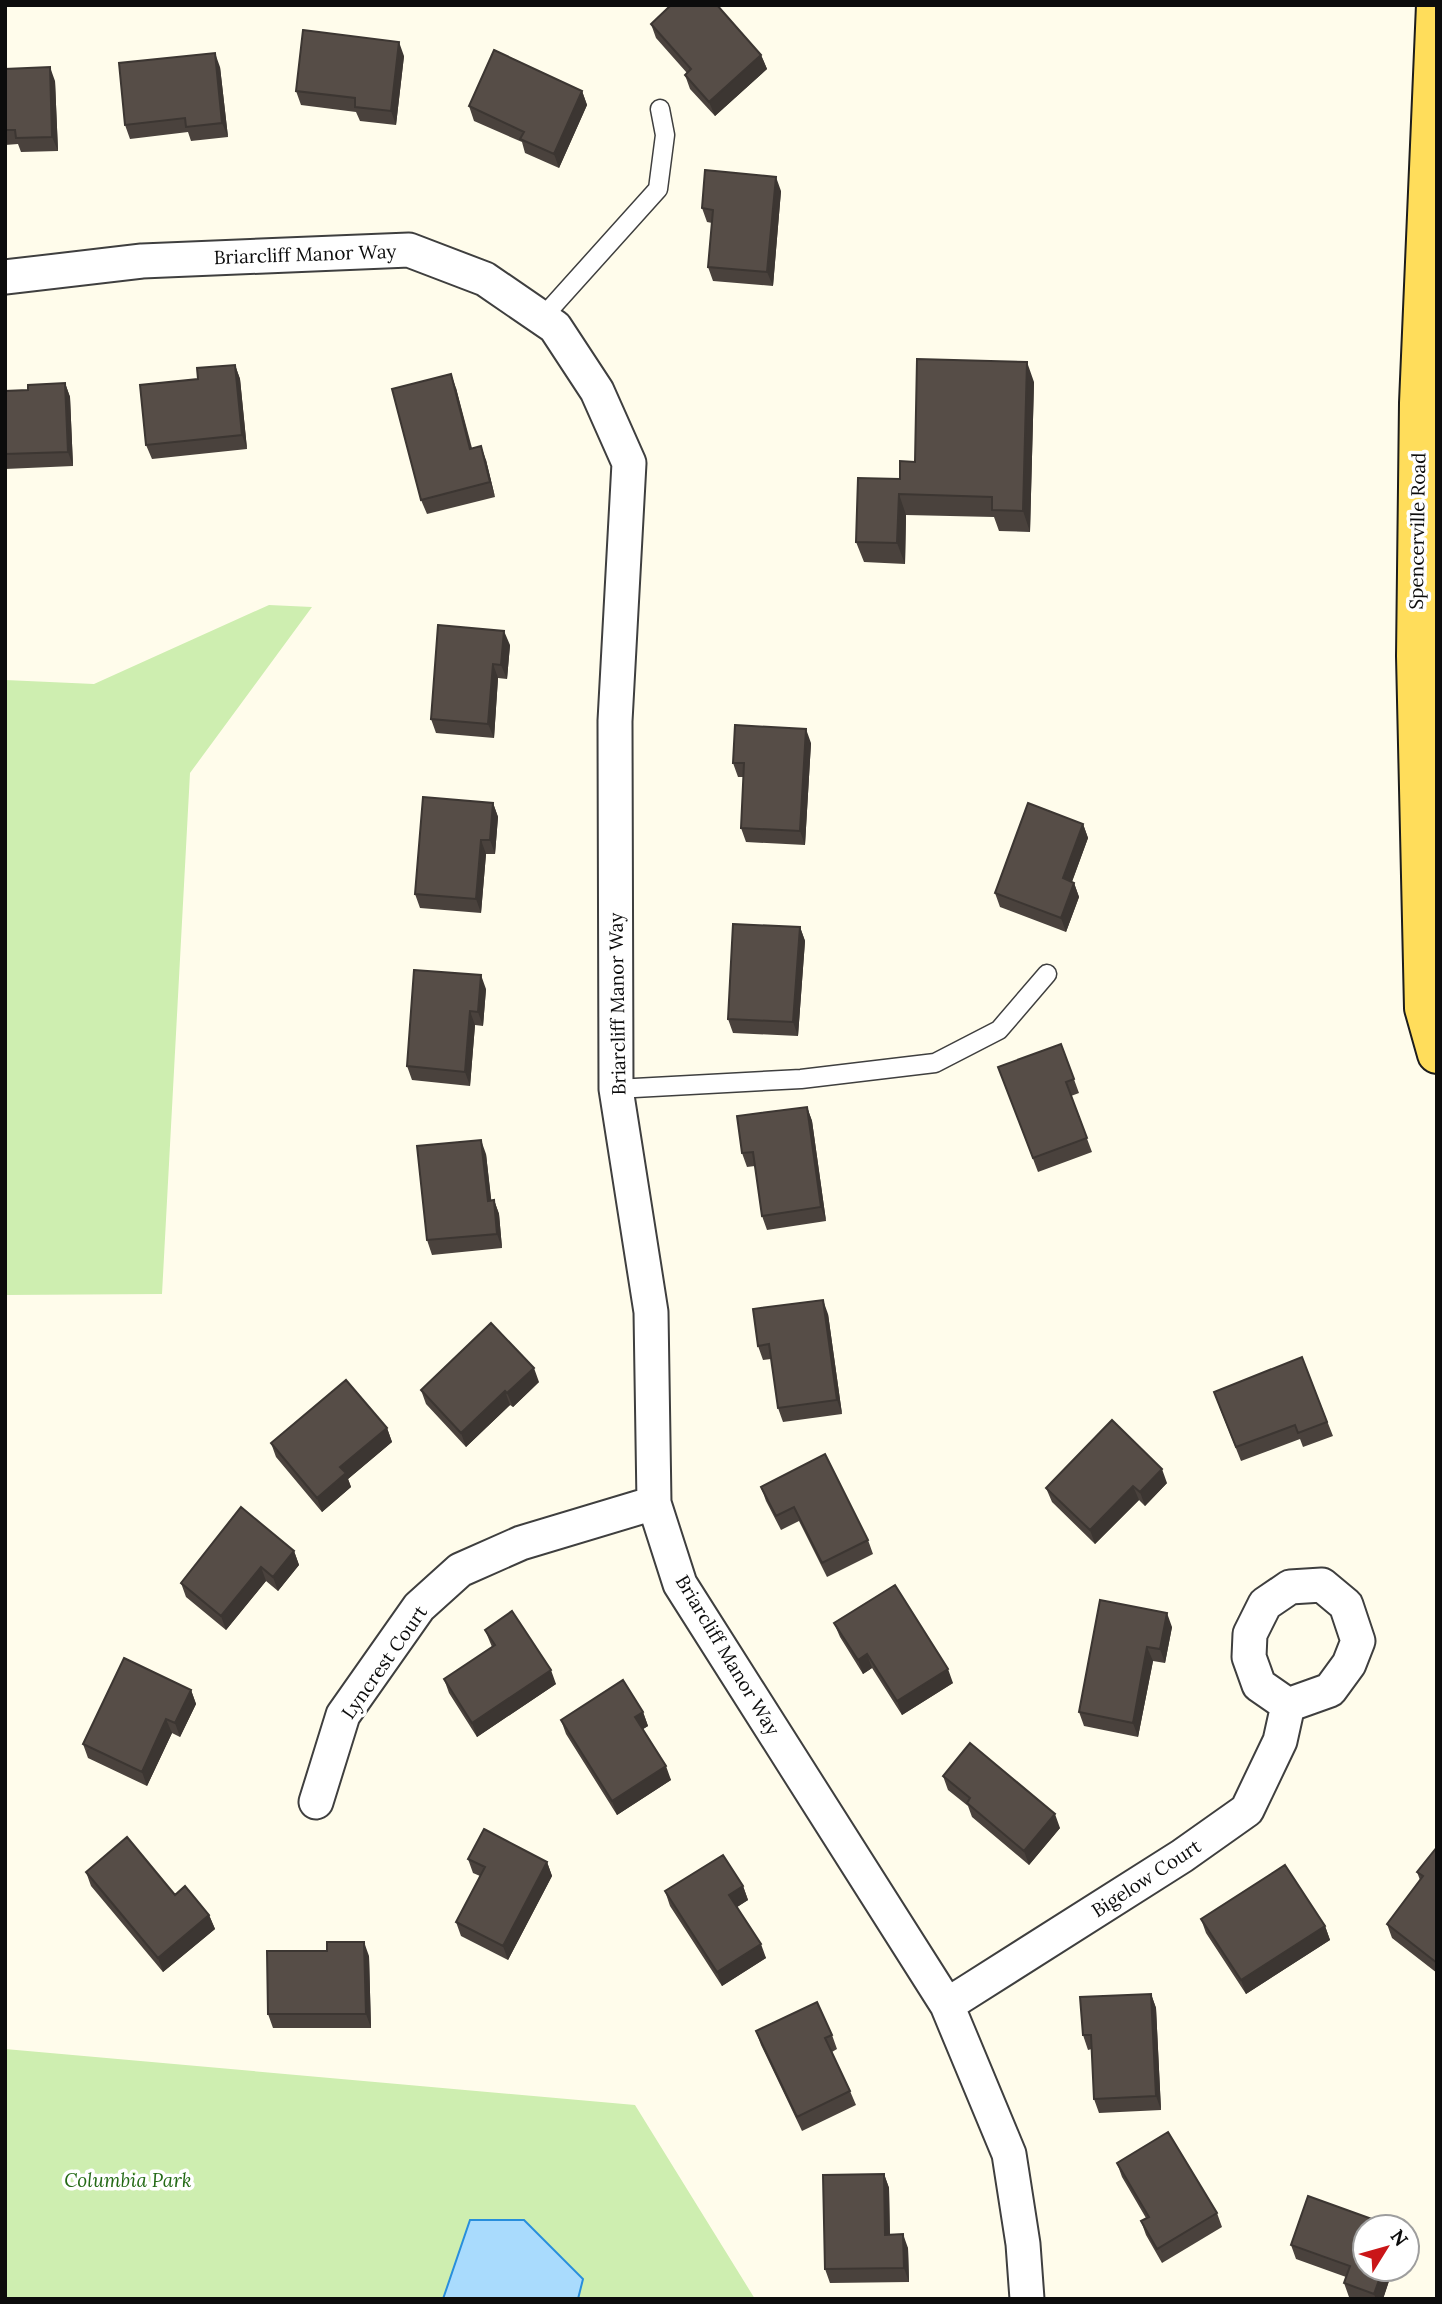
<svg xmlns="http://www.w3.org/2000/svg" width="1442" height="2304" viewBox="0 0 1442 2304" font-family="Lora,serif">
<style>
.green{fill:#ceeeb0}
.water{fill:#a9dbfd;stroke:#288edc;stroke-width:2}
.lines{fill:none;stroke-linecap:round;stroke-linejoin:round}
.lane-casing{stroke:#3f3f3f;stroke-width:21}
.street-casing{stroke:#3f3f3f;stroke-width:37}
.primary-casing{stroke:#1d1d1d;stroke-width:42}
.lane{stroke:#fff;stroke-width:18}
.street{stroke:#fff;stroke-width:33}
.primary{stroke:#ffdd5b;stroke-width:38}
.wall{fill:#4a423d}
.shaded-wall{fill:#3c3632}
.building{fill:#564d47;stroke:#3c3632;stroke-width:2}
.labels{text-anchor:middle;stroke-width:7;stroke-linejoin:round;paint-order:stroke}
.street-label{font-size:19px;fill:#0c0c0c;stroke:#fff}
.park-label{font-size:19px;font-style:italic;fill:#246a16;stroke:#fff}
</style>
<rect width="100%" height="100%" fill="#fffceb"/>
<!-- green -->
<path class="green" d="M269 605 312 607 190 773 162 1294 5 1295V680L94 684Z
M5 2049 635 2105 755 2299H5Z"/>
<!-- water -->
<path class="water" d="M470 2220H524L583 2279 578 2299H443Z"/>
<g class="lines">
<defs>
<path id="lane" d="M542 318 658 189 665 135 660 109
M616 1089 801 1079 935 1063 999 1030 1047 974"/>
<path id="street" d="M5 277 142 261 409 250 485 279 555 327 597 391 629 463 615 721 616 1089 651 1312 654 1503 680 1584 947 2005 1009 2154 1023 2244 1027 2299
M316 1802 343 1715 419 1607 460 1570 521 1543 654 1503
M947 2005 1182 1856 1247 1810 1280 1741 1288 1705 1330 1690 1349 1664 1358 1641 1346 1605 1322 1585 1290 1587 1265 1604 1250 1634 1249 1657 1259 1685 1288 1705"/>
<path id="primary" d="M1436 5 1419 403 1416 656 1424 1008 1437 1054"/>
</defs>
<!-- lane casing -->
<use href="#lane" class="lane-casing"/>
<!-- street casing -->
<use href="#street" class="street-casing"/>
<!-- primary casing -->
<use href="#primary" class="primary-casing"/>
<!-- lane -->
<use href="#lane" class="lane"/>
<!-- street -->
<use href="#street" class="street"/>
<!-- primary -->
<use href="#primary" class="primary"/>
</g>
<!-- wall -->
<path class="wall" d="M651 24 761 55 767 69 715 116 690 89 685 75 687 73 656 38Z
M404 56 396 125 360 121 356 112 301 105 296 91Z
M220 67 228 137 191 141 188 132 130 139 125 125Z
M5 69 55 81 58 151 21 152 18 144 5 145Z
M582 91 587 105 559 168 525 153 522 142 474 121 469 106Z
M781 191 773 286 713 281 708 267 712 223 707 222 702 208Z
M235 365 240 379 247 449 152 459 146 445 198 379Z
M1034 382 1030 532 999 531 994 517 906 515 905 564 864 562 856 542 900 479 915 462Z
M65 383 70 397 73 466 5 469V391L28 390Z
M456 388 472 448 486 460 495 497 427 514 421 500Z
M510 645 507 679 498 678 494 738 436 733 431 719Z
M811 743 805 845 746 842 741 828 744 777H738L733 763Z
M493 803 498 817 495 854H486L481 913 420 908 415 894Z
M1083 824 1088 838 1072 882 1074 883 1079 897 1066 932 1000 907 995 893Z
M800 927 805 941 798 1036 733 1033 728 1019Z
M486 989 483 1026 475 1025 470 1086 412 1080 407 1066Z
M1061 1044 1079 1093 1071 1096 1092 1152 1038 1172 998 1067Z
M807 1107 812 1121 826 1221 767 1230 762 1216 755 1166 747 1167 742 1153Z
M486 1154 491 1200H494L499 1214 502 1248 432 1255 427 1240Z
M828 1314 842 1414 783 1422 778 1408 771 1359 763 1360 758 1346Z
M1302 1357 1333 1436 1303 1447 1300 1439 1241 1461 1219 1406Z
M539 1382 513 1407 510 1405 466 1447 426 1404 421 1390Z
M387 1428 392 1442 348 1479 351 1487 322 1512 276 1457 271 1443Z
M1167 1483 1145 1506 1139 1500 1095 1544 1052 1502 1046 1488Z
M761 1487 868 1540 873 1554 827 1577 799 1521 781 1530 766 1501Z
M294 1551 299 1565 278 1591 266 1581 226 1630 186 1597 181 1583Z
M1100 1600 1172 1627 1165 1663 1153 1661 1138 1737 1084 1726 1079 1712Z
M834 1623 953 1683 902 1715 872 1668 863 1674 840 1637Z
M485 1630 556 1684 477 1737 449 1693 444 1679 492 1647Z
M191 1690 196 1704 180 1737 172 1733 147 1786 88 1758 83 1744Z
M643 1712 648 1726 643 1729 671 1780 617 1815 566 1734 561 1720Z
M943 1776 1060 1828 1029 1865 972 1817 968 1806 948 1790Z
M1437 1847V1973L1392 1938 1387 1924 1420 1880 1417 1872Z
M468 1859 547 1862 552 1876 508 1960 461 1936 456 1922 480 1876 473 1873Z
M86 1872 175 1895 209 1915 215 1929 163 1972 91 1886Z
M743 1886 748 1900 737 1907 766 1958 722 1986 670 1906 665 1891Z
M1201 1919 1325 1926 1330 1940 1246 1994 1206 1933Z
M369 1956 371 2028H273L268 2014Z
M1151 1994 1156 2008 1161 2110 1099 2113 1094 2099 1092 2049 1088 2050 1083 2035Z
M756 2031 832 2035 837 2049 832 2052 850 2091 856 2105 802 2131 761 2045Z
M1117 2163 1217 2213 1222 2227 1162 2263 1146 2235 1141 2221 1146 2218 1122 2177Z
M884 2174 889 2188 890 2234 908 2248 909 2282 830 2283 825 2269Z
M1291 2245 1365 2269H1393L1383 2299H1355L1349 2297 1344 2283 1346 2277 1296 2259Z"/>
<!-- shaded-wall -->
<path class="shaded-wall" d="M399 42 404 56 396 125 391 111Z
M215 53 220 67 228 137 222 123Z
M761 55 767 69 715 116 709 102Z
M50 67 55 81 58 151 52 137Z
M582 91 587 105 559 168 554 154Z
M776 177 781 191 773 286 767 272Z
M1027 362 1034 382 1030 532 1023 511Z
M235 365 240 379 247 449 242 435Z
M451 374 456 388 475 463 470 449Z
M65 383 70 397 73 466 68 452Z
M481 446 486 460 495 497 490 482Z
M899 494 906 515 905 564 897 543Z
M504 631 510 645 507 679 501 665Z
M493 664 498 678 494 738 488 724Z
M806 729 811 743 805 845 800 831Z
M493 803 498 817 495 854 490 840Z
M1083 824 1088 838 1068 892 1063 878Z
M481 840 486 854 481 913 476 899Z
M1074 883 1079 897 1066 932 1061 918Z
M800 927 805 941 798 1036 793 1022Z
M481 975 486 989 483 1026 478 1012Z
M470 1011 475 1025 470 1086 465 1072Z
M807 1107 812 1121 826 1221 821 1207Z
M481 1140 486 1154 493 1215 488 1201Z
M494 1200 499 1214 502 1248 497 1234Z
M823 1300 828 1314 842 1414 837 1400Z
M534 1368 539 1382 513 1407 507 1393Z
M505 1391 510 1405 466 1447 461 1433Z
M387 1428 392 1442 348 1479 351 1487 322 1512 317 1498 340 1467Z
M1162 1469 1167 1483 1145 1506 1140 1492Z
M1133 1486 1139 1500 1095 1544 1090 1530Z
M294 1551 299 1565 278 1591 273 1577Z
M261 1567 266 1581 226 1630 221 1616Z
M1167 1613 1172 1627 1165 1663 1160 1649Z
M1147 1647 1153 1661 1138 1737 1133 1723Z
M867 1654 872 1668 863 1674 858 1660Z
M948 1669 953 1683 902 1715 897 1701Z
M551 1670 556 1684 477 1737 472 1723Z
M191 1690 196 1704 180 1737 175 1723Z
M643 1712 648 1726 640 1731 635 1717Z
M166 1719 172 1733 147 1786 142 1772Z
M666 1766 671 1780 617 1815 612 1801Z
M1055 1814 1060 1828 1029 1865 1024 1851Z
M547 1862 552 1876 508 1960 503 1946Z
M743 1886 748 1900 734 1909 729 1895Z
M209 1915 215 1929 163 1972 158 1958Z
M1325 1926 1330 1940 1246 1994 1241 1980Z
M364 1942 369 1956 371 2028 366 2014Z
M761 1944 766 1958 722 1986 717 1972Z
M1151 1994 1156 2008 1161 2110 1156 2096Z
M884 2174 889 2188 890 2249 885 2235Z
M903 2234 908 2248 909 2282 904 2268Z
M1383 2269H1393L1383 2299H1376L1374 2294Z"/>
<!-- building -->
<path class="building" d="M671 5H717L761 55 709 102 685 75 691 69 651 24Z
M303 30 399 42 391 111 355 107V98L296 91Z
M494 50 582 91 554 154 520 139 524 132 469 106Z
M215 53 222 123 186 127 185 118 125 125 119 63Z
M50 67 52 137 16 138 15 130H5V69Z
M705 170 776 177 767 272 708 267 713 210 702 208Z
M917 359 1027 362 1023 511 992 510V497L899 494 897 543 856 542 858 478 900 479V461L915 462Z
M235 365 242 435 146 445 140 385 198 379 197 368Z
M451 374 470 449 481 446 490 482 421 500 392 389Z
M65 383 68 452 5 454V391L28 390V385Z
M438 625 504 631 501 665 493 664 488 724 431 719Z
M735 725 806 729 800 831 741 828 744 763H733Z
M423 797 493 803 490 840H481L476 899 415 894Z
M1028 803 1083 824 1063 878 1074 883 1061 918 995 893Z
M733 924 800 927 793 1022 728 1019Z
M414 970 481 975 478 1012 470 1011 465 1072 407 1066Z
M1061 1044 1074 1079 1066 1082 1087 1138 1033 1158 998 1067Z
M807 1107 821 1207 762 1216 753 1152 742 1153 737 1116Z
M481 1140 488 1201 494 1200 497 1234 427 1240 417 1146Z
M823 1300 837 1400 778 1408 769 1344 758 1346 753 1309Z
M491 1323 534 1368 507 1393 505 1391 461 1433 421 1390Z
M1302 1357 1327 1422 1298 1433 1295 1425 1236 1447 1214 1392Z
M346 1380 387 1428 340 1467 346 1473 317 1498 271 1443Z
M1112 1420 1162 1469 1140 1492 1133 1486 1090 1530 1046 1488Z
M825 1454 868 1540 822 1563 794 1507 776 1516 761 1487Z
M241 1507 294 1551 273 1577 261 1567 221 1616 181 1583Z
M895 1585 948 1669 897 1701 867 1654 858 1660 834 1623Z
M1100 1600 1167 1613 1160 1649 1147 1647 1133 1723 1079 1712Z
M512 1611 551 1670 472 1723 444 1679 495 1645 485 1630Z
M124 1658 191 1690 175 1723 166 1719 142 1772 83 1744Z
M623 1680 643 1712 635 1717 666 1766 612 1801 561 1720Z
M970 1743 1055 1814 1024 1851 967 1803 970 1798 943 1776Z
M484 1829 547 1862 503 1946 456 1922 485 1867 468 1859Z
M127 1837 175 1895 185 1886 209 1915 158 1958 86 1872Z
M1437 1847V1963L1387 1924 1423 1876 1417 1872Z
M723 1855 743 1886 729 1895 761 1944 717 1972 665 1891Z
M1285 1865 1325 1926 1241 1980 1201 1919Z
M327 1942H364L366 2014H268L267 1951H327Z
M1151 1994 1156 2096 1094 2099 1091 2035H1083L1080 1997Z
M817 2002 832 2035 825 2038 850 2091 797 2117 756 2031Z
M1168 2132 1217 2213 1157 2249 1141 2221 1149 2217 1117 2163Z
M884 2174 885 2235 903 2234 904 2268 825 2269 823 2175Z
M1308 2196 1394 2227H1365V2269H1383L1374 2294 1344 2283 1350 2266 1291 2245Z"/>
<g class="labels">
<!-- street labels -->
<g class="street-label">
<text transform="translate(305 254) rotate(-2)" y="7">Briarcliff Manor Way</text>
<text transform="translate(1417 531) rotate(-89)" y="7">Spencerville Road</text>
<text transform="translate(617 1004) rotate(-91)" y="7">Briarcliff Manor Way</text>
<text transform="translate(728 1655) rotate(59)" y="7">Briarcliff Manor Way</text>
<text transform="translate(384 1662) rotate(-55)" y="7">Lyncrest Court</text>
<text transform="translate(1146 1878) rotate(-33)" y="7">Bigelow Court</text>
</g>
<!-- park labels -->
<g class="park-label">
<text x="128" y="2187">Columbia Park</text>
</g>
</g>
<!-- border -->
<rect width="1442" height="2304" fill="none" stroke="#0c0c0c" stroke-width="14"/>
<!-- north arrow -->
<g transform="translate(1386 2248) rotate(53)"><circle r="33" fill="#ffffff" stroke="#9e9e9e" stroke-width="2"/>
<path d="M0-5L12 26L0 18L-12 26Z" fill="#ca1618"/>
<text y="-10" font-size="19" font-weight="bold" text-anchor="middle" fill="#0c0c0c">N</text>
</g>
</svg>
